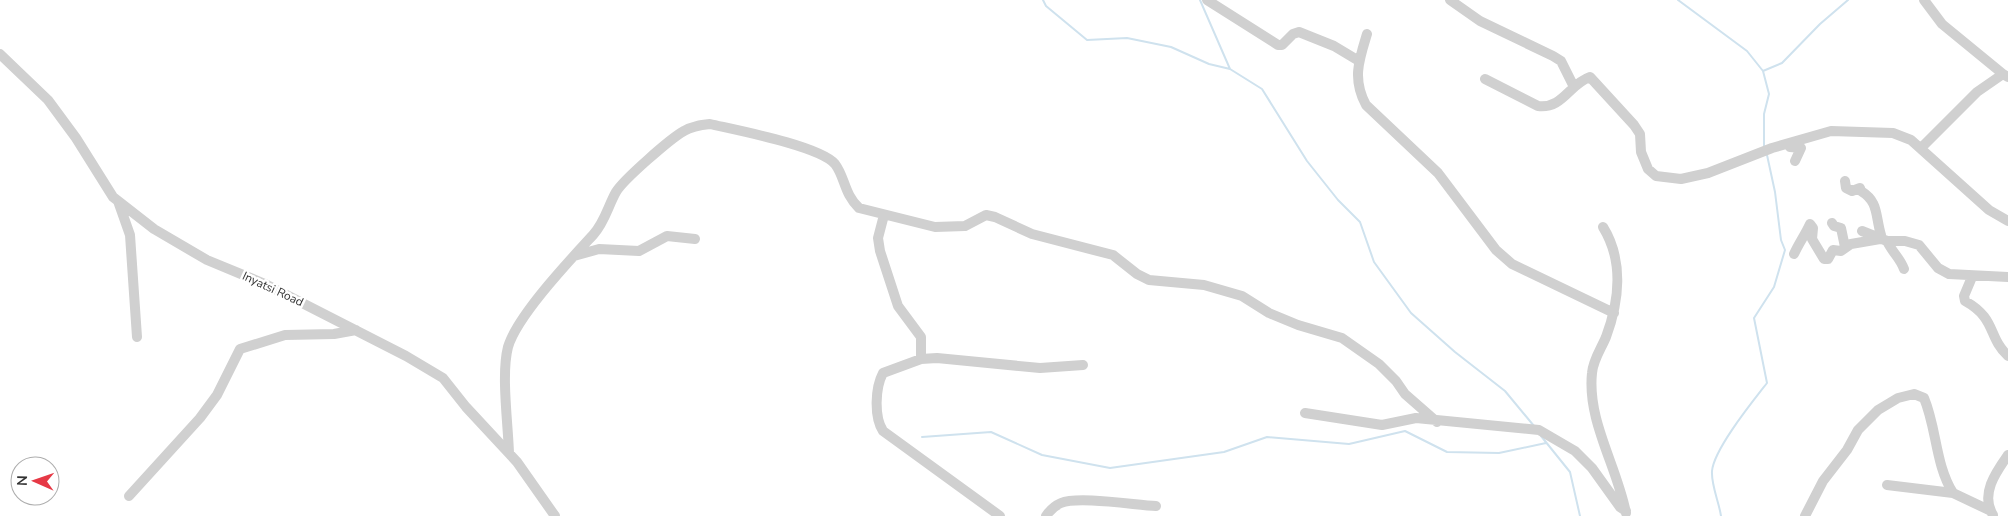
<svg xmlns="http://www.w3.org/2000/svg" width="2008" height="516" viewBox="0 0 2008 516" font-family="'Nunito Sans',sans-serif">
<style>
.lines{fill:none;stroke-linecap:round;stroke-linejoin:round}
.stream{stroke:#cfe2ee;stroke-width:2}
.minor{stroke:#d0d0d0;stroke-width:10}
.labels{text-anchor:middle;stroke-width:5;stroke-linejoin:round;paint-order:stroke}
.street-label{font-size:12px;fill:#333;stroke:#fff}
</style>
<rect width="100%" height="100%" fill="#fff"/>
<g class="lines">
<!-- stream -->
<path class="stream" d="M1043 0 1046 6 1087 40 1127 38 1171 47 1209 64 1230 69 1262 89 1307 161 1338 200 1360 222 1374 262 1411 313 1455 352 1505 391 1534 426
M1200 0 1230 69
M1678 0 1747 51 1763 71 1769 94 1764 114V146
M1763 71 1782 63 1820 24 1848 0
M1541 436 1570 472 1580 516
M922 437 991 432 1042 455 1110 468 1224 452 1267 437 1349 444 1405 431 1447 452 1499 453 1546 443
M1721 516C1719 502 1711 485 1712 471 1714 449 1753 401 1767 383L1754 318 1774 287 1785 250 1781 240 1775 192 1767 155"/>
<!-- minor -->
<path class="minor" d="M1207 0 1278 45H1282L1293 34 1299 32 1334 46 1359 61
M1450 0 1480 21 1553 56 1561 61 1573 85
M1924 0 1942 24 2003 74
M1367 34C1359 60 1352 79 1366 105L1438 173 1496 250 1512 264 1614 313
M0 54 48 100 76 138 113 197 154 229 207 260 265 284 406 356 443 378 466 407 517 462 555 516
M1485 79 1538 106C1563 109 1569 84 1590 77L1634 125 1640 134 1641 152 1648 169 1656 176 1681 179 1708 173 1772 148 1831 131 1893 133 1911 140 1989 210 2008 221
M1790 147 1801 148 1795 161
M1921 148 1977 92 2003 74 2008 77
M118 201 130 235 137 337
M884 215 878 238 880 251 898 306 921 337V359
M1832 223 1834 226 1841 228 1845 247
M1603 227C1624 261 1619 302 1606 337 1601 349 1593 360 1592 373 1587 421 1617 466 1626 513
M1862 231 1887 241H1905L1919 245 1938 268 1949 274 2008 277
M1887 241C1892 252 1900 258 1904 269
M1794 254C1799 243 1805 235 1810 224L1813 228 1812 239 1824 259H1828L1833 250 1841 251 1851 244 1880 239 1881 235C1875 215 1879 202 1861 191L1860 188 1852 191 1846 188 1845 181
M574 256 599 249 639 251 667 236 695 239
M1972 277 1964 296 1965 301C1997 319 1987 336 2008 356
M1305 413 1382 425 1416 418 1539 430 1575 451 1592 468 1620 507 1626 511
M509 453C508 423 501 374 508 347 517 316 570 260 593 235 605 222 608 206 616 192 623 180 671 138 684 131 692 126 701 125 710 124 736 130 820 146 835 164 845 177 844 194 859 208L935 227 965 226 986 215 995 217 1032 234 1113 255 1137 274 1149 280 1204 285 1242 296 1269 313 1298 325 1342 338 1379 364 1396 381 1405 394 1437 422
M1887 485 1953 493 1991 511
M129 496 200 418 217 395 240 349 285 335 334 334 356 330
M1993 515C1980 494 1996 472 2008 455
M1000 516 883 431C874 417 875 388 883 373L921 359 937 358 1040 368 1083 365
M1046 516C1050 510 1054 506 1061 503 1078 496 1135 505 1156 506
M1805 516 1823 481 1847 450 1858 430 1878 410 1898 398 1914 394 1924 398C1937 429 1935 464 1953 493"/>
</g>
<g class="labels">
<!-- street labels -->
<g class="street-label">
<text transform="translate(273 289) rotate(25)" y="4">Inyatsi Road</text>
</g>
</g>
<!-- north arrow -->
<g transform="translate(35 481) rotate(272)"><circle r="24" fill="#ffffff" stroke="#adadad"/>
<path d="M0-4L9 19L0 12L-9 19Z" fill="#e63946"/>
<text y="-8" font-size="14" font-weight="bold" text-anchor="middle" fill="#333333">N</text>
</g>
</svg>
